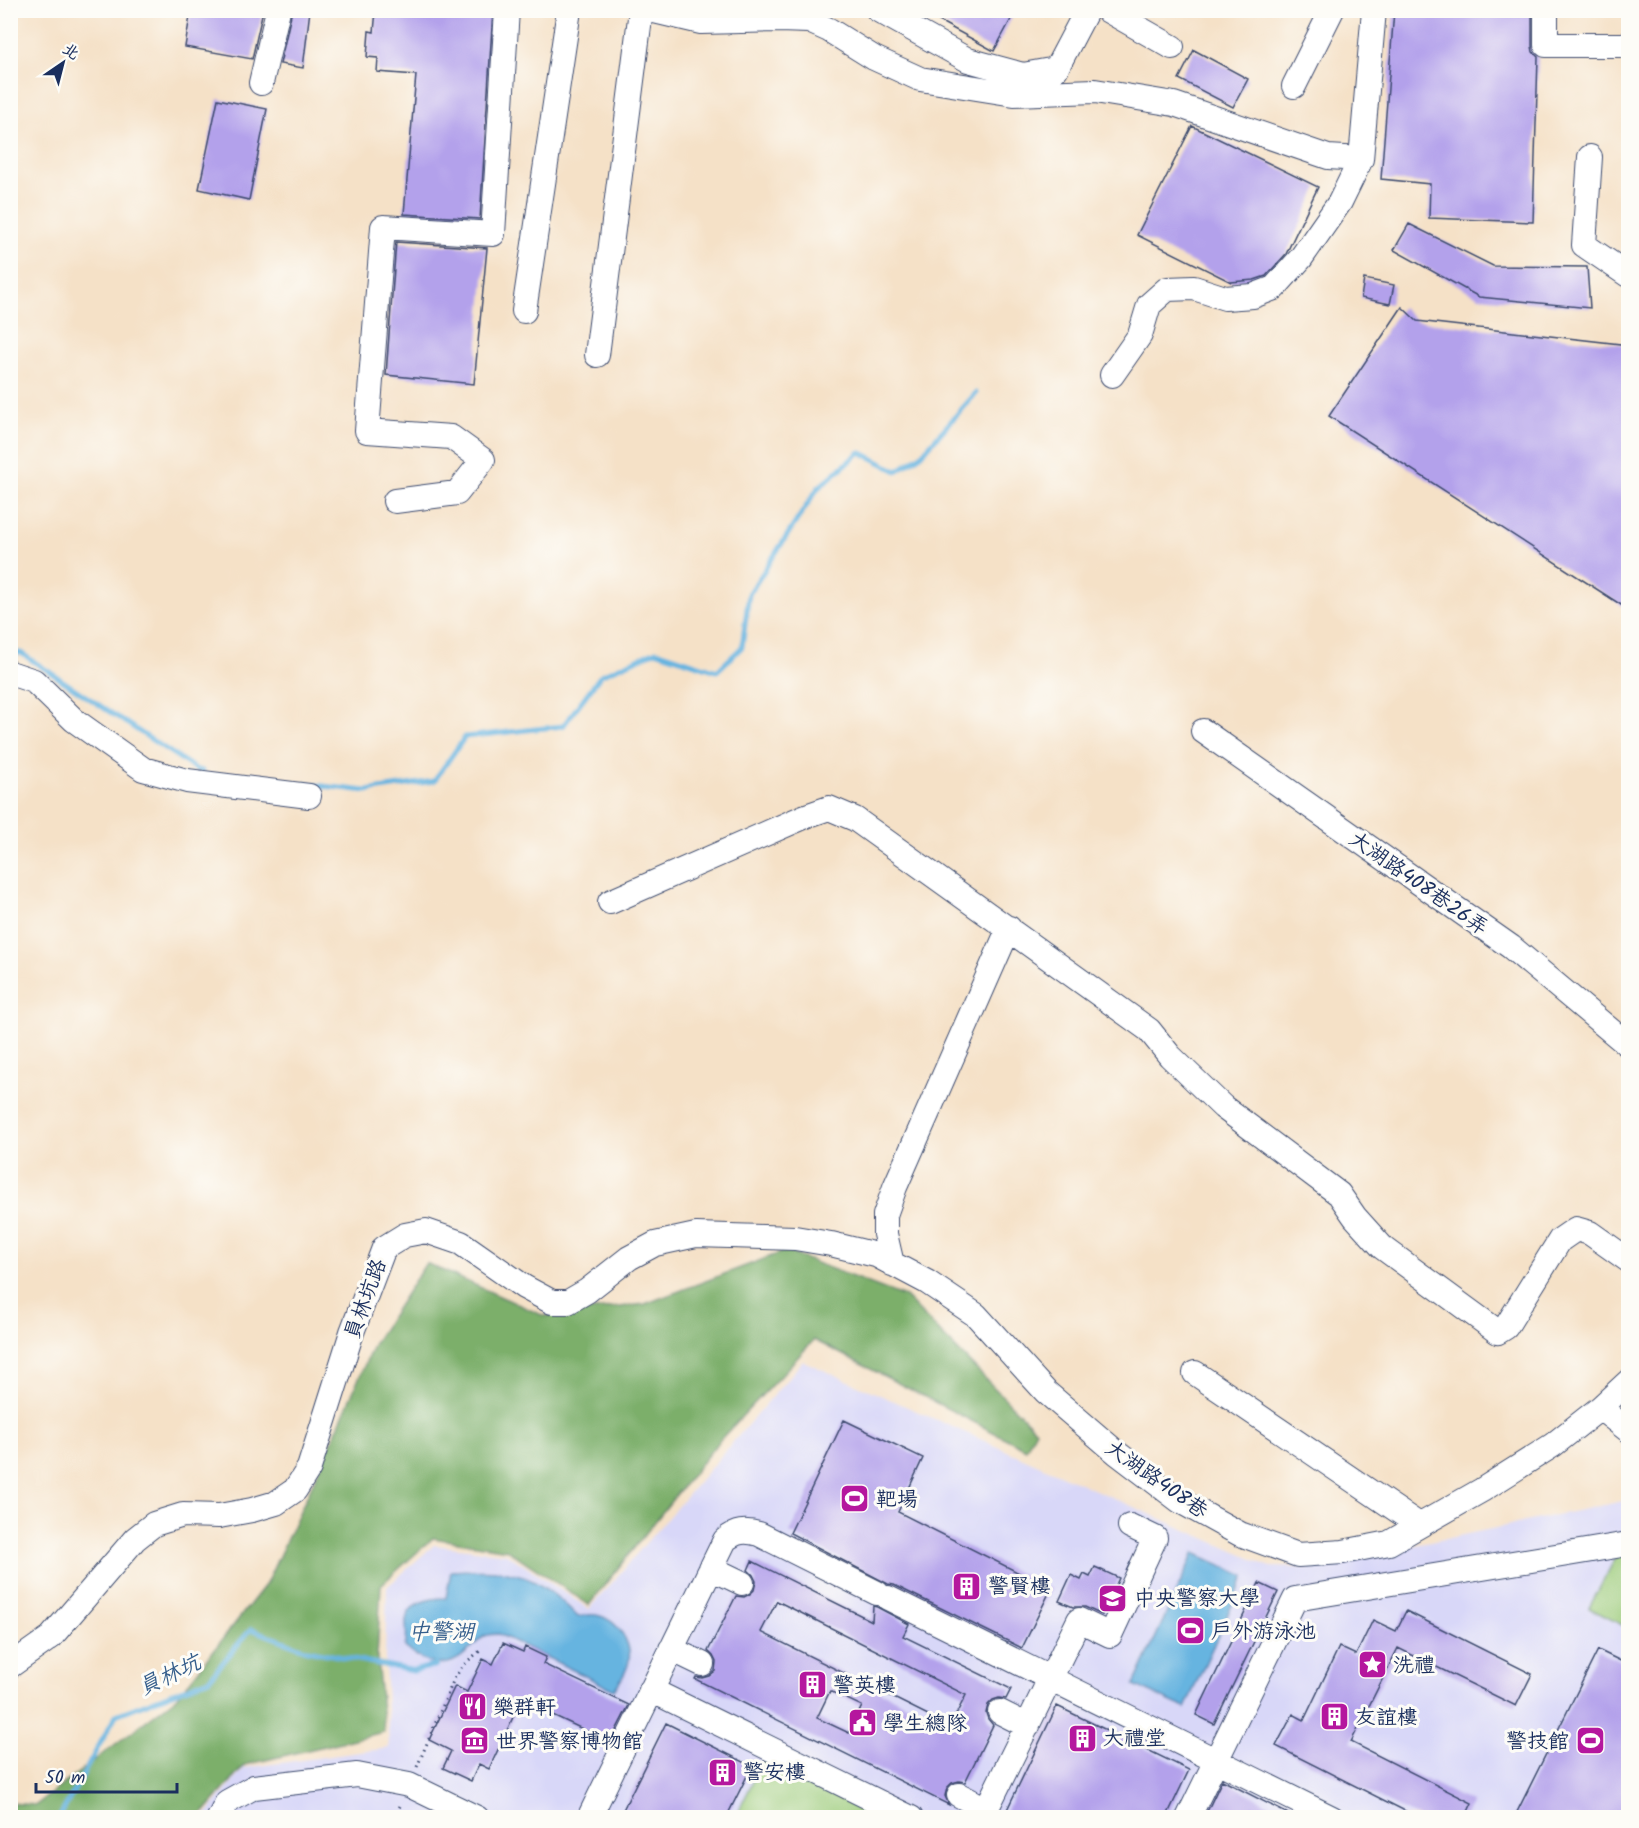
<svg xmlns="http://www.w3.org/2000/svg" width="1639" height="1828" viewBox="0 0 1639 1828" font-family="Kalam,'LXGW WenKai TC',sans-serif">
<style>
.built{fill:#d8d7f8}
.green{fill:#9bcb7a;stroke:#5b7d6c;stroke-width:1.5}
.forest{fill:#7caf6a;stroke:#4c6f64;stroke-width:1.5}
.water{fill:#66b4e0;stroke:#40729f;stroke-width:1.5}
.lines{fill:none;stroke-linecap:round;stroke-linejoin:round}
.stream{stroke:#66b4e0;stroke-width:5}
.building{fill:#b3a1eb;fill-rule:evenodd}
.minor-casing{stroke:#3c4a6e;stroke-width:26}
.path{stroke:#3c4a6e;stroke-width:3;stroke-dasharray:1.5 4.5;stroke-linecap:butt}
.minor{stroke:#fff;stroke-width:24}
.labels{text-anchor:middle;stroke-width:6;stroke-linejoin:round;paint-order:stroke}
.street-label{font-size:21px;fill:#1b2f5e;stroke:#fdfcf7}
.poi-label{font-size:21px;fill:#1b2f5e;stroke:#fdfcf7;text-anchor:start}
.water-label{font-size:22px;font-style:italic;fill:#355e8c;stroke:#fdfcf7}
</style>
<rect width="100%" height="100%" fill="#fdfcf7"/>
<filter id="ink" filterUnits="userSpaceOnUse"><feTurbulence type="fractalNoise" baseFrequency=".0167" numOctaves="2"/><feDisplacementMap in="SourceGraphic" scale="12" xChannelSelector="R" yChannelSelector="G"/><feConvolveMatrix kernelMatrix="1 2 1 2 8 2 1 2 1" color-interpolation-filters="sRGB"/></filter>
<filter id="wash" filterUnits="userSpaceOnUse"><feTurbulence type="fractalNoise" baseFrequency=".008" numOctaves="4" result="noise"/><feDisplacementMap in="SourceGraphic" scale="24" xChannelSelector="R" yChannelSelector="G"/><feGaussianBlur stdDeviation="1.35" result="paint"/><feColorMatrix in="noise" values="0 0 0 0 0 0 0 0 0 0 0 0 0 0 0 0 0 1.4 0 .05"/><feComposite in="paint" operator="in"/></filter>
<g filter="url(#wash)">
<rect width="100%" height="100%" fill="#f5e1c7"/>
<!-- built -->
<path class="built" d="M803 1361 1270 1567 1308 1568 1628 1500V1817L203 1818 244 1768 389 1748 385 1659 387 1587 434 1545 507 1554 589 1609Z"/>
<!-- green -->
<path class="green" d="M1628 1552V1628L1589 1608 1617 1555Z
M768 1751 875 1804 869 1817 735 1818Z"/>
<!-- forest -->
<path class="forest" d="M785 1251 905 1297 1036 1430 1026 1449 814 1340 718 1442 589 1605 508 1550 433 1538 381 1585 377 1658 384 1732 245 1765 200 1817H11L10 1803 36 1805 177 1697 266 1584 325 1457 374 1343 426 1263 544 1316 645 1304Z"/>
<!-- water -->
<path class="water" d="M1194 1553 1245 1576 1185 1708 1134 1685Z
M469 1570C483 1571 498 1570 512 1573 538 1579 560 1598 578 1617 584 1616 590 1614 596 1615 618 1619 634 1645 628 1665 625 1674 619 1683 614 1690L499 1634C495 1634 489 1634 485 1636 479 1639 473 1647 467 1652 445 1672 425 1665 405 1647 408 1638 406 1633 406 1623 406 1603 430 1598 446 1598L451 1571Z"/>
<g class="lines">
<!-- stream -->
<path class="stream" d="M10 653H21L197 770 202 771
M306 784 366 791 434 781 465 737 563 726 601 675 656 651 717 671 742 647 749 594 818 488 860 452 897 471 921 455 976 393
M59 1818 116 1715 209 1679 251 1629 307 1650 414 1671 436 1665"/>
</g>
<g id="blocks">
<!-- building -->
<path class="building" d="M191 10H263L252 59 185 47Z
M292 10H310L303 68 280 64Z
M376 10H493L480 219 404 214 416 75 377 72 378 58 367 57 369 31 374 32Z
M919 10H1016L994 51Z
M1394 10H1532V46L1533 52 1538 57 1533 222 1429 218 1430 184 1381 179Z
M1194 50 1248 79 1233 107 1179 79Z
M218 99 267 109 249 200 199 189Z
M1192 126 1318 187 1286 254 1266 276 1254 280 1231 282 1137 235Z
M1409 224 1493 266 1587 267 1590 308 1479 297 1394 250Z
M396 242 487 248 474 384 386 375Z
M1364 279 1394 285 1390 304 1361 298Z
M1402 307 1417 321 1629 345V610L1329 416Z
M844 1420 923 1458 898 1512 1051 1589 1022 1648 894 1585 888 1584 790 1533Z
M752 1561 872 1621 873 1606 877 1607 909 1624 903 1636 1011 1689 1006 1699 999 1698 993 1700 988 1705 986 1713 988 1719 993 1725 965 1782 959 1781 952 1783 947 1788 945 1796 949 1805 695 1679 696 1677 702 1678 709 1676 715 1671 716 1662 713 1656 708 1651 736 1596 744 1597 750 1594 754 1590 756 1581 753 1575 748 1570ZM777 1601 966 1695 950 1726 761 1632ZM830 1691 862 1706 849 1733 817 1718Z
M1095 1567 1119 1578 1102 1615 1085 1607H1073L1059 1601 1071 1575 1081 1580 1084 1574 1090 1577Z
M1259 1583 1278 1592 1214 1724 1196 1715Z
M1406 1611 1532 1674 1516 1706 1398 1648 1351 1742 1472 1803 1465 1818H1419L1276 1746 1293 1714 1304 1720 1339 1647 1356 1655 1373 1620 1396 1631Z
M503 1643 523 1652 525 1647 546 1657 543 1664 629 1705 610 1742 521 1700 489 1769 479 1764 471 1781 443 1768 451 1751 429 1740 455 1686 467 1692 483 1659 493 1664Z
M1598 1650 1629 1665V1818H1514Z
M1057 1706 1189 1770 1166 1818H1003Z
M666 1723 752 1766 726 1818H619Z
M1222 1780 1296 1818H1204Z"/>
</g>
</g>
<g filter="url(#ink)">
<use href="#blocks" fill-opacity="0" stroke="#3c4a6e" stroke-width="1.5"/>
<g class="lines">
<defs>
<path id="minor" d="M650 10 701 22 779 20 809 21 829 30 874 58 920 79 1014 94 1095 91 1174 104 1328 157 1361 159
M878 10 968 60 1023 75 1056 69 1087 10
M1107 10 1172 47
M1546 10V45H1628
M261 83 278 10
M1294 86 1332 10
M1590 157 1584 245 1628 275
M524 311 569 10
M597 355 641 10
M1112 375 1140 335 1149 305 1167 289 1194 288 1225 298 1253 296 1274 288 1301 258 1340 202 1361 159 1374 10
M395 501 457 493 483 460 451 437 367 431 383 227 493 234 507 10
M10 673 34 681 74 720 143 769 187 781 309 796
M1203 731 1511 947 1628 1045
M610 902 806 816 829 808 855 819 1149 1030 1170 1056 1223 1107 1339 1194 1355 1217 1382 1247 1498 1332 1506 1327 1514 1314 1560 1240 1576 1229 1590 1233 1628 1260
M892 1264 885 1234V1215L895 1187 1009 928
M1195 1373 1419 1525
M1600 1408 1628 1430
M711 1568 742 1583
M888 1598 1332 1818
M671 1649 702 1664
M10 1666 51 1637 135 1539 154 1524 183 1515 219 1516 252 1510 276 1503 295 1490 309 1468 352 1332 384 1248 405 1235 426 1231 461 1243 524 1287 552 1302H568L587 1291 629 1258 655 1244 696 1235 795 1238 831 1244 876 1255 927 1282 976 1315 1046 1392 1117 1453 1180 1501 1240 1534 1298 1555 1343 1552 1389 1543 1482 1490 1553 1445 1600 1408 1628 1382
M651 1690 911 1818
M1000 1712 1028 1726
M959 1795 986 1809
M219 1818 227 1802 254 1787 357 1775 409 1785 477 1818
M589 1818 725 1540C736 1531 745 1530 759 1534L877 1593
M982 1818 1079 1620 1110 1635 1155 1538 1130 1526
M1188 1818 1295 1599 1628 1544"/>
</defs>
<!-- minor casing -->
<use href="#minor" class="minor-casing"/>
<!-- path -->
<path class="path" d="M417 1767 454 1679 463 1665 481 1650
M394 1818 400 1806
M399 1818 413 1811"/>
<!-- minor -->
<use href="#minor" class="minor"/>
</g>
</g>
<!-- icons -->
<defs>
<symbol id="stadium-square" viewBox="-11 -11 22 22"><rect x="-9" y="-9" width="18" height="18" rx="4" fill="#b5179e" stroke="#fdfcf7"/><path d="M0-5a6.5 5 0 1 0 0 10a6.5 5 0 1 0 0-10ZM-3.5-1.8h7v3.6h-7Z" fill="#fff"/></symbol>
<symbol id="building-square" viewBox="-11 -11 22 22"><rect x="-9" y="-9" width="18" height="18" rx="4" fill="#b5179e" stroke="#fdfcf7"/><path d="M-4-6H4V6H1V3H-1V6H-4ZM-2.5-4.3h1.7v1.8h-1.7ZM.8-4.3h1.7v1.8H.8ZM-2.5-1h1.7V.8h-1.7ZM.8-1h1.7V.8H.8Z" fill="#fff"/></symbol>
<symbol id="university-square" viewBox="-11 -11 22 22"><rect x="-9" y="-9" width="18" height="18" rx="4" fill="#b5179e" stroke="#fdfcf7"/><path d="M0-5L7-2L0 1L-7-2ZM-4 1L0 2.5L4 1V4Q0 6-4 4Z" fill="#fff"/></symbol>
<symbol id="sight-square" viewBox="-11 -11 22 22"><rect x="-9" y="-9" width="18" height="18" rx="4" fill="#b5179e" stroke="#fdfcf7"/><path d="M0-6L1.8-2.2L6-1.7L2.9 1.2L3.7 5.4L0 3.3L-3.7 5.4L-2.9 1.2L-6-1.7L-1.8-2.2Z" fill="#fff"/></symbol>
<symbol id="restaurant-square" viewBox="-11 -11 22 22"><rect x="-9" y="-9" width="18" height="18" rx="4" fill="#b5179e" stroke="#fdfcf7"/><path d="M-5-6h1v4h1v-4h1v4h1v-4h1v5L-1.5 .5V6h-2V.5L-5-1ZM5-6V6H3V1.5H1.5Q1.5-4 5-6Z" fill="#fff"/></symbol>
<symbol id="civic-square" viewBox="-11 -11 22 22"><rect x="-9" y="-9" width="18" height="18" rx="4" fill="#b5179e" stroke="#fdfcf7"/><path d="M-.6-6.5H3V-4.5H.6V-3L4-1V1h2V6H-6V1h2V-1L-.6-3ZM-1.2 2.5V6h2.4V2.5Z" fill="#fff"/></symbol>
<symbol id="museum-square" viewBox="-11 -11 22 22"><rect x="-9" y="-9" width="18" height="18" rx="4" fill="#b5179e" stroke="#fdfcf7"/><path d="M0-6L6-3V-2H-6V-3ZM-5-1h2V3h-2ZM-1-1h2V3h-2ZM3-1h2V3H3ZM-6 4H6V6H-6Z" fill="#fff"/></symbol>
</defs>
<g fill-rule="evenodd">
<use href="#stadium-square" x="838" y="1482" width="33" height="33"/>
<use href="#building-square" x="950" y="1570" width="33" height="33"/>
<use href="#university-square" x="1096" y="1582" width="33" height="33"/>
<use href="#stadium-square" x="1174" y="1614" width="33" height="33"/>
<use href="#sight-square" x="1356" y="1648" width="33" height="33"/>
<use href="#building-square" x="796" y="1668" width="33" height="33"/>
<use href="#restaurant-square" x="456" y="1690" width="33" height="33"/>
<use href="#building-square" x="1318" y="1700" width="33" height="33"/>
<use href="#civic-square" x="846" y="1706" width="33" height="33"/>
<use href="#building-square" x="1066" y="1722" width="33" height="33"/>
<use href="#museum-square" x="458" y="1724" width="33" height="33"/>
<use href="#stadium-square" x="1574" y="1724" width="33" height="33"/>
<use href="#building-square" x="706" y="1756" width="33" height="33"/>
</g>
<g class="labels">
<!-- street labels -->
<g class="street-label">
<text transform="translate(1419 883) rotate(35)" y="7">大湖路408巷26弄</text>
<text transform="translate(365 1299) rotate(-70)" y="7">員林坑路</text>
<text transform="translate(1157 1479) rotate(35)" y="7">大湖路408巷</text>
</g>
<!-- poi labels -->
<g class="poi-label">
<text x="876" y="1506">靶場</text>
<text x="988" y="1593">警賢樓</text>
<text x="1134" y="1605">中央警察大學</text>
<text x="1211" y="1638">戶外游泳池</text>
<text x="1393" y="1672">洗禮</text>
<text x="833" y="1692">警英樓</text>
<text x="493" y="1714">樂群軒</text>
<text x="1355" y="1724">友誼樓</text>
<text x="883" y="1730">學生總隊</text>
<text x="1103" y="1745">大禮堂</text>
<text x="496" y="1748">世界警察博物館</text>
<text x="1569" y="1748" text-anchor="end">警技館</text>
<text x="743" y="1779">警安樓</text>
</g>
<!-- water labels -->
<g class="water-label">
<text x="441" y="1639">中警湖</text>
<text transform="translate(169 1674) rotate(-25)" y="8">員林坑</text>
</g>
</g>
<!-- margin -->
<rect width="1639" height="1828" fill="none" stroke="#fdfcf7" stroke-width="36"/>
<!-- north arrow -->
<g transform="translate(63 63) rotate(35)" stroke="#fdfcf7" stroke-width="4.5" paint-order="stroke">
<path d="M0-4.5L10 22L0 15L-10 22Z" fill="#1b2f5e"/>
<text y="-9" font-size="16" font-weight="bold" text-anchor="middle" fill="#1b2f5e">北</text>
</g>
<!-- scale -->
<path d="M36 1783v9h141v-9" fill="none" stroke="#1b2f5e" stroke-width="3"/>
<text x="45" y="1783" font-size="18" fill="#1b2f5e" stroke="#fdfcf7" stroke-width="4.5" paint-order="stroke">50 m</text>
</svg>
